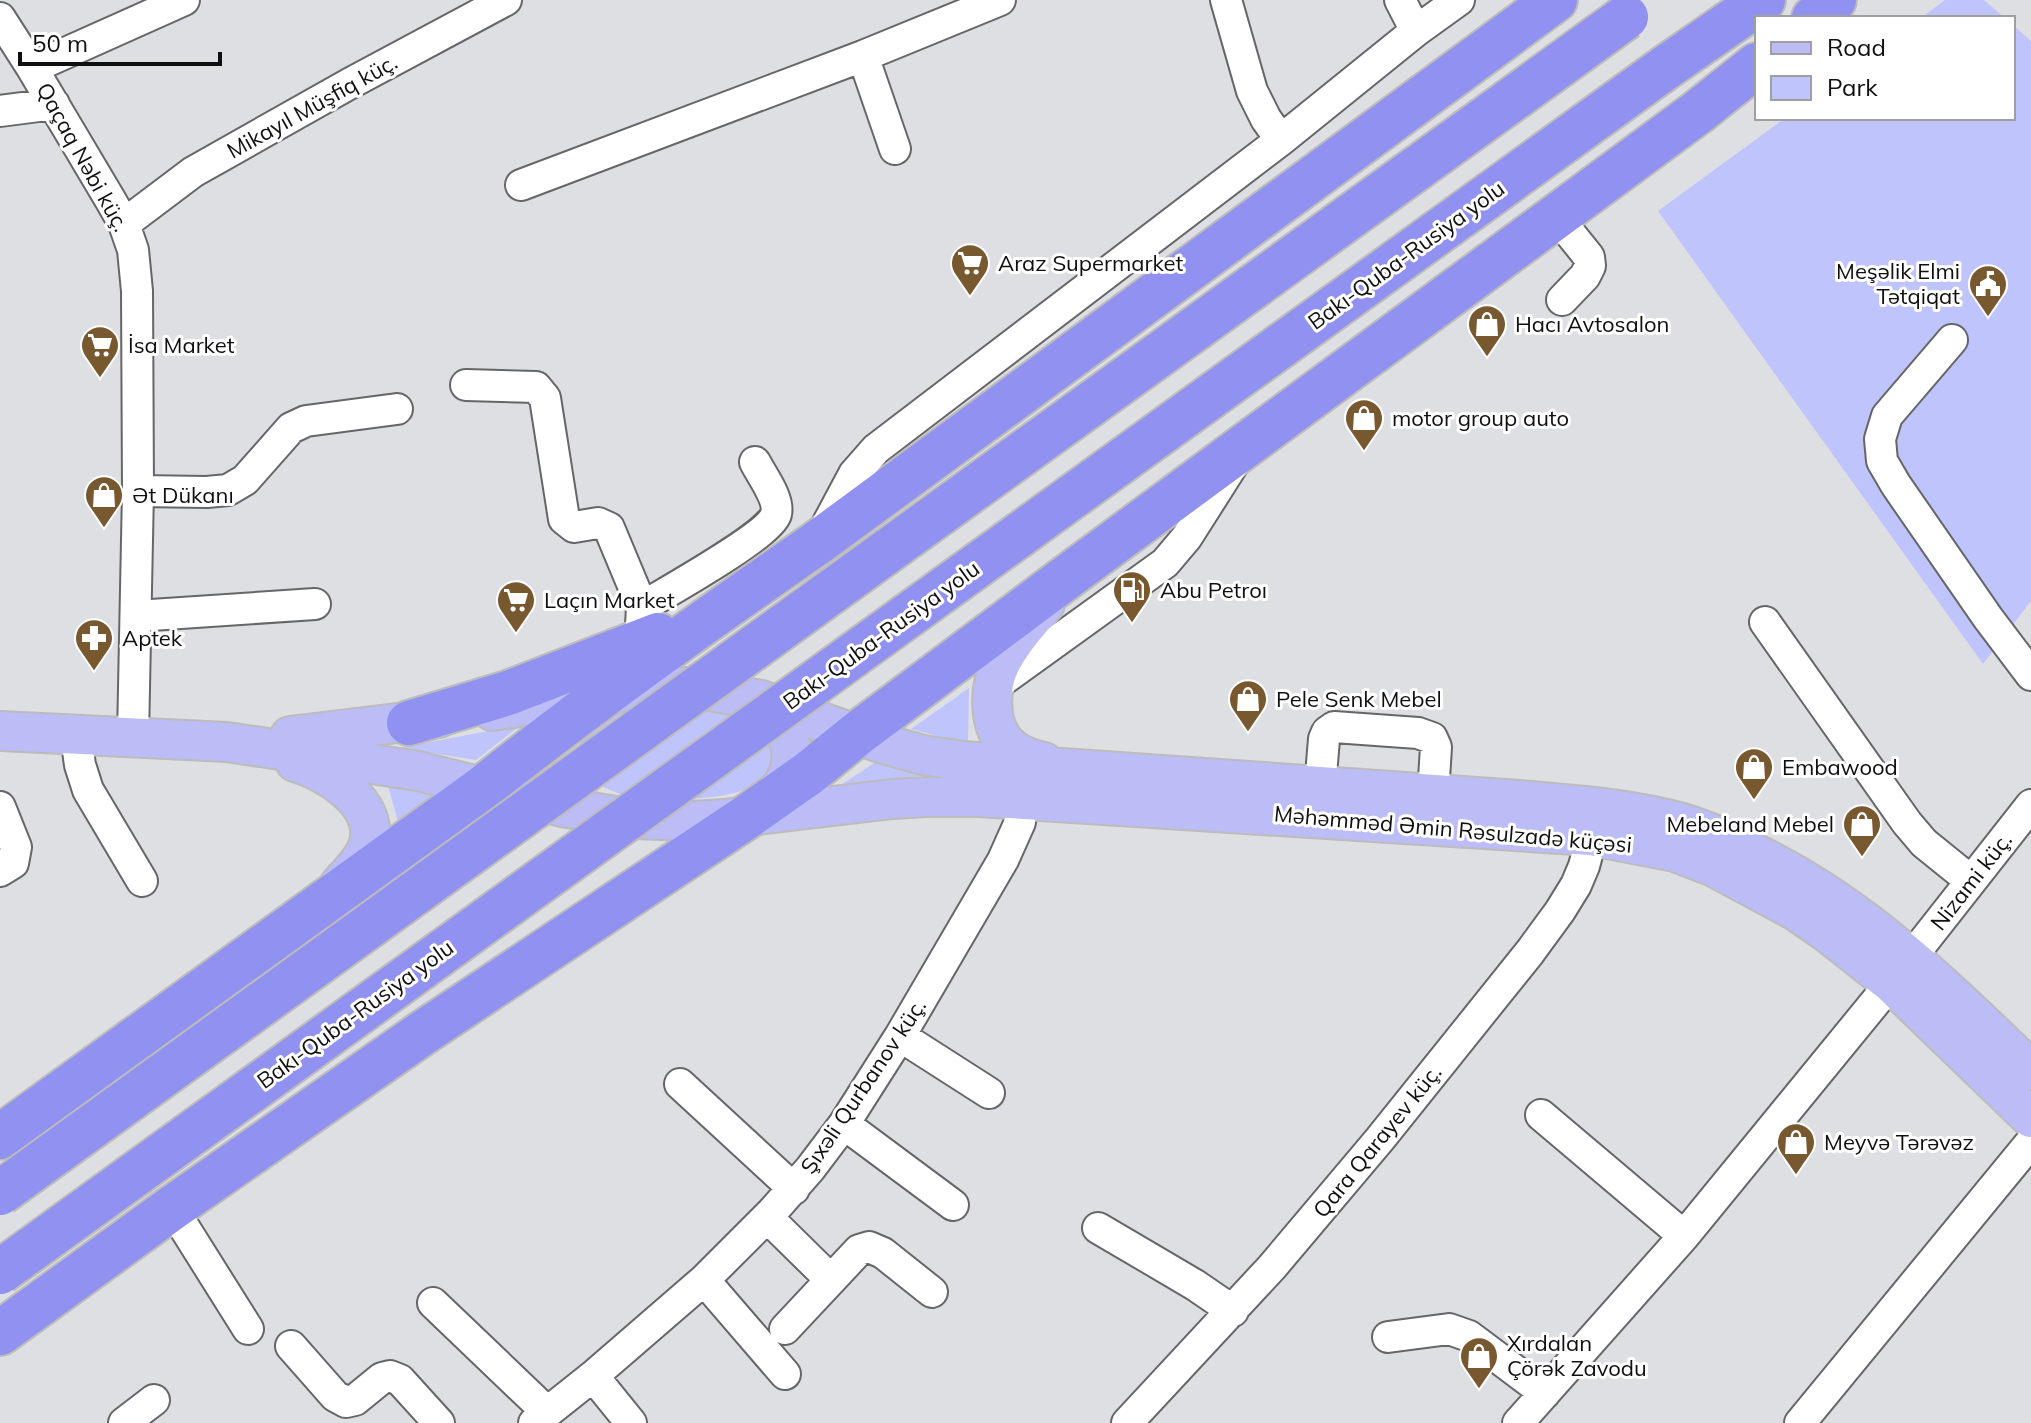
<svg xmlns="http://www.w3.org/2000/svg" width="2031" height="1423" viewBox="0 0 2031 1423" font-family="Mulish,sans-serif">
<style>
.green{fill:#c0c4fc}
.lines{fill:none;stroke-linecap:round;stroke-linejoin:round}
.minor-casing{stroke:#656668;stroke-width:34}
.major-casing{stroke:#bcbcbc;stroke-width:42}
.highway-casing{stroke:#bcbcbc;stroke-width:48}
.minor{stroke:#fff;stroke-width:30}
.major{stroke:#bcbdf6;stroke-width:38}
.highway{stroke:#9091f0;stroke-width:44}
.highway-bridge-casing{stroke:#bcbcbc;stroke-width:48;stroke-linecap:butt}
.highway-bridge{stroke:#9091f0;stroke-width:44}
.labels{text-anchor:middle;stroke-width:6;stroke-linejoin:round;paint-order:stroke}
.street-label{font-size:22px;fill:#0f0f10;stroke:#fff}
.poi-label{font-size:22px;fill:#0f0f10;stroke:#fff;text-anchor:start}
</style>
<rect width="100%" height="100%" fill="#dedfe2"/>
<!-- green -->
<path class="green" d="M1945 0H1984L2005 18H1921Z
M2013 25 2031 41V601L1983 664 1658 211 1785 118H2013Z
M969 688 968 744 911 729Z
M651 705C675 707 701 706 725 711 742 715 753 725 765 737 773 745 774 754 771 765 763 805 660 801 629 796 617 794 606 788 595 783L578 752 582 737 612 714 633 708Z
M521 725 476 760 398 748Z
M879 760 933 775 842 784Z
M387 782 442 795 400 829Z"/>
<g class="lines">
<defs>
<path id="minor" d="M1226 0 1252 91 1266 119 1281 140
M1400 0 1416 31
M0 18 32 68 111 201 124 224 133 250 137 291 138 491 133 737
M863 56 895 149
M32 68 184 0
M0 111 54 104
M521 185 863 56 1000 0
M1556 216 1589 257 1590 266 1585 276 1562 300
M124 224 193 172 349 84 506 0
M1952 340 1887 416 1880 439 1882 461 1896 485 1988 618 2031 675
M466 385 536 387 545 398 564 519 574 527 598 523 609 528 642 607 640 643
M138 491 207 492 228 490 245 480 291 428 306 421 397 409
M822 534 854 474 876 449 1281 140 1416 31 1459 0
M642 607C665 593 770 535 776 514 780 499 762 476 755 462
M136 616 315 604
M1765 622 1907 823 1924 843 1971 881
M993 687 1165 563 1187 537 1234 463
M76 736 80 765 88 790 142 881
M1320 787 1324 739 1327 732 1334 727 1418 733 1432 738 1436 747 1433 794
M0 807 16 847 13 863 0 871
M900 1036 989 1093
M680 1084 794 1189
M1541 1115 1684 1236
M844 1124 953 1205
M172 1208 248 1329
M767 1217 831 1280
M1098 1228 1195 1285 1233 1311
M704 1280 785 1374
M433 1303 547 1412
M785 1329 859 1250 869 1247 883 1253 932 1292
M1388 1337 1449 1329 1469 1336 1545 1393
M291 1346 335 1396 346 1402 355 1400 382 1378 390 1376 400 1380 439 1423
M593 1376 631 1423
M124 1423 154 1400
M534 1423 593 1376 704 1280 772 1212 810 1169 844 1124 900 1036 1003 860 1020 822 1022 800
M1127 1423 1272 1267 1380 1139 1530 952 1560 911 1576 885 1584 866 1592 836
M1518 1423 1684 1236 1891 983 2031 805
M1800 1423 2031 1142"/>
<path id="major" d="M753 701C781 716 802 746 786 779 782 788 772 796 765 802
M492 711 642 689 687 687 761 700 880 743 923 755 963 761 1520 800C1574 805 1629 808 1682 823 1709 831 1735 843 1760 856 1867 909 1946 988 2031 1070
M0 731 227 742 418 771 562 807 633 819 692 821 724 819 892 799 927 797H978L1592 836 1675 852 1714 867 1796 911 1829 934 1891 983 2031 1118
M290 736 439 718
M295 762C327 772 379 802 369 843 365 859 351 872 340 884
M1044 762C1032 759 1020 756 1010 747 986 727 989 684 1003 659 1014 639 1030 621 1045 604"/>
<path id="highway" d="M1814 18 1834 0
M1665 68 1763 0
M409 723 508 693 658 635
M0 1137 484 787C592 701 704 621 817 543L1555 0
M0 1333 172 1208 424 1032 748 816 809 773 857 734 1071 574 1698 112 1757 65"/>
</defs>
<!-- minor casing -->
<use href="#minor" class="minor-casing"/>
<!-- major casing -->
<use href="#major" class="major-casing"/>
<!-- highway casing -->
<use href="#highway" class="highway-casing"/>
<!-- minor -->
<use href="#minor" class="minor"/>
<!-- major -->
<use href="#major" class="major"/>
<!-- highway -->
<use href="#highway" class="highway"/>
<defs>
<path id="highway-bridge" d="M0 1193 1626 17
M0 1272 1665 68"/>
</defs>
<!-- highway-bridge casing -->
<use href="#highway-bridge" class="highway-bridge-casing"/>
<!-- highway-bridge -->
<use href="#highway-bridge" class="highway-bridge"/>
</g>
<!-- icons -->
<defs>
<symbol id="supermarket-pin" viewBox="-11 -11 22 30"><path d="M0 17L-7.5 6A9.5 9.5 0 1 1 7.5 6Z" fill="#78582e" stroke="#fff"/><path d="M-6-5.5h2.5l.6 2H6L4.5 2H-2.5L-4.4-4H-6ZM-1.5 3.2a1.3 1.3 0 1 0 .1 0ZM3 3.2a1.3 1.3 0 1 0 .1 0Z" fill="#fff"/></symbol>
<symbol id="civic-pin" viewBox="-11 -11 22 30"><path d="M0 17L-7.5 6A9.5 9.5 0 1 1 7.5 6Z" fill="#78582e" stroke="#fff"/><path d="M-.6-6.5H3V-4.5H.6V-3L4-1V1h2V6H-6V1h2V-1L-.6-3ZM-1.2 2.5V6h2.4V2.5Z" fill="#fff"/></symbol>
<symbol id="shop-pin" viewBox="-11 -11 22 30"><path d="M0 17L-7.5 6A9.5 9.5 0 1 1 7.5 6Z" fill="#78582e" stroke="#fff"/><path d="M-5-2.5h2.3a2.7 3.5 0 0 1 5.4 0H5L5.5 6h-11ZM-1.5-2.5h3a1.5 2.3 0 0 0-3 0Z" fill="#fff"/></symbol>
<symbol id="fuel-pin" viewBox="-11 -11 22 30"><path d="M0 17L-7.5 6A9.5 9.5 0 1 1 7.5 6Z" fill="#78582e" stroke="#fff"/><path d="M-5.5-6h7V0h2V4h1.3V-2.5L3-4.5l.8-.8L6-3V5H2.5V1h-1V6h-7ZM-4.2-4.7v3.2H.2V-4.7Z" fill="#fff"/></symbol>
<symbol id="pharmacy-pin" viewBox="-11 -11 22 30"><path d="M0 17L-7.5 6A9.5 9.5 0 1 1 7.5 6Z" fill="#78582e" stroke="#fff"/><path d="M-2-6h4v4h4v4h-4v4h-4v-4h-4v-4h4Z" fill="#fff"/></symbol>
</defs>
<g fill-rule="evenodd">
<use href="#supermarket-pin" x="948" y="241" width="44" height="60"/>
<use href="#civic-pin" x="1966" y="262" width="44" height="60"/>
<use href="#shop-pin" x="1465" y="302" width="44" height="60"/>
<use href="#supermarket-pin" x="78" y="323" width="44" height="60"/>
<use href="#shop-pin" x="1342" y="396" width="44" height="60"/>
<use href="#shop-pin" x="82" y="473" width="44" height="60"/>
<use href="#fuel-pin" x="1110" y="568" width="44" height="60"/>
<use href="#supermarket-pin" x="494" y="578" width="44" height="60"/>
<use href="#pharmacy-pin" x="72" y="616" width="44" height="60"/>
<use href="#shop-pin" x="1226" y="677" width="44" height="60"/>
<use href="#shop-pin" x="1732" y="745" width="44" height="60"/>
<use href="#shop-pin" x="1840" y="802" width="44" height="60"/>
<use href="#shop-pin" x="1774" y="1120" width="44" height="60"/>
<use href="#shop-pin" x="1457" y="1334" width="44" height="60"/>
</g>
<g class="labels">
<!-- street labels -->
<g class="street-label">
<text transform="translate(312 106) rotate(-29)" y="8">Mikayıl Müşfiq küç.</text>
<text transform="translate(83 157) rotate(61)" y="8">Qaçaq Nəbi küç.</text>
<text transform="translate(1406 255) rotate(-36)" y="8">Bakı-Quba-Rusiya yolu</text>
<text transform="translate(881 635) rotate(-36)" y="8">Bakı-Quba-Rusiya yolu</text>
<text transform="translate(1453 829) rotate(5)" y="8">Məhəmməd Əmin Rəsulzadə küçəsi</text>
<text transform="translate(1971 881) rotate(-52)" y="8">Nizami küç.</text>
<text transform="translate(355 1014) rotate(-36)" y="8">Bakı-Quba-Rusiya yolu</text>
<text transform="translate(863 1086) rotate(-56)" y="8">Şıxəli Qurbanov küç.</text>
<text transform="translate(1377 1141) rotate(-51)" y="8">Qara Qarayev küç.</text>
</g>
<!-- poi labels -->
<g class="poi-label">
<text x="998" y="271">Araz Supermarket</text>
<text x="1960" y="279" text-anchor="end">Meşəlik Elmi<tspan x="1960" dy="25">Tətqiqat</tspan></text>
<text x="1515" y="332">Hacı Avtosalon</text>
<text x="128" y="353">İsa Market</text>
<text x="1392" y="426">motor group auto</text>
<text x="132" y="503">Ət Dükanı</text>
<text x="1160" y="598">Abu Petroı</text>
<text x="544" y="608">Laçın Market</text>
<text x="122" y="646">Aptek</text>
<text x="1276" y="707">Pele Senk Mebel</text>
<text x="1782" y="775">Embawood</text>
<text x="1834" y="832" text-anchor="end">Mebeland Mebel</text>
<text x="1824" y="1150">Meyvə Tərəvəz</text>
<text x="1507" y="1351">Xırdalan<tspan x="1507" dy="25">Çörək Zavodu</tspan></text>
</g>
</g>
<!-- legend -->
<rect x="1755" y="16" width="260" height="104" fill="#ffffff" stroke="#9f9f9f" stroke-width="2"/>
<rect x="1771" y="42" width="40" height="12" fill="#bcbdf6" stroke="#9f9f9f" stroke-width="2"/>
<text x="1827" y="56" font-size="24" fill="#0f0f10">Road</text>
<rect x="1771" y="76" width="40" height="24" fill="#c0c4fc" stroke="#9f9f9f" stroke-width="2"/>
<text x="1827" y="96" font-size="24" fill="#0f0f10">Park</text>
<!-- scale -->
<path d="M20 52v12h200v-12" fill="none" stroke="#0f0f10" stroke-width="4"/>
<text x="32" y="52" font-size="24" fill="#0f0f10" stroke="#ffffff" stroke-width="6" paint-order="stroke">50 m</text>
</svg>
